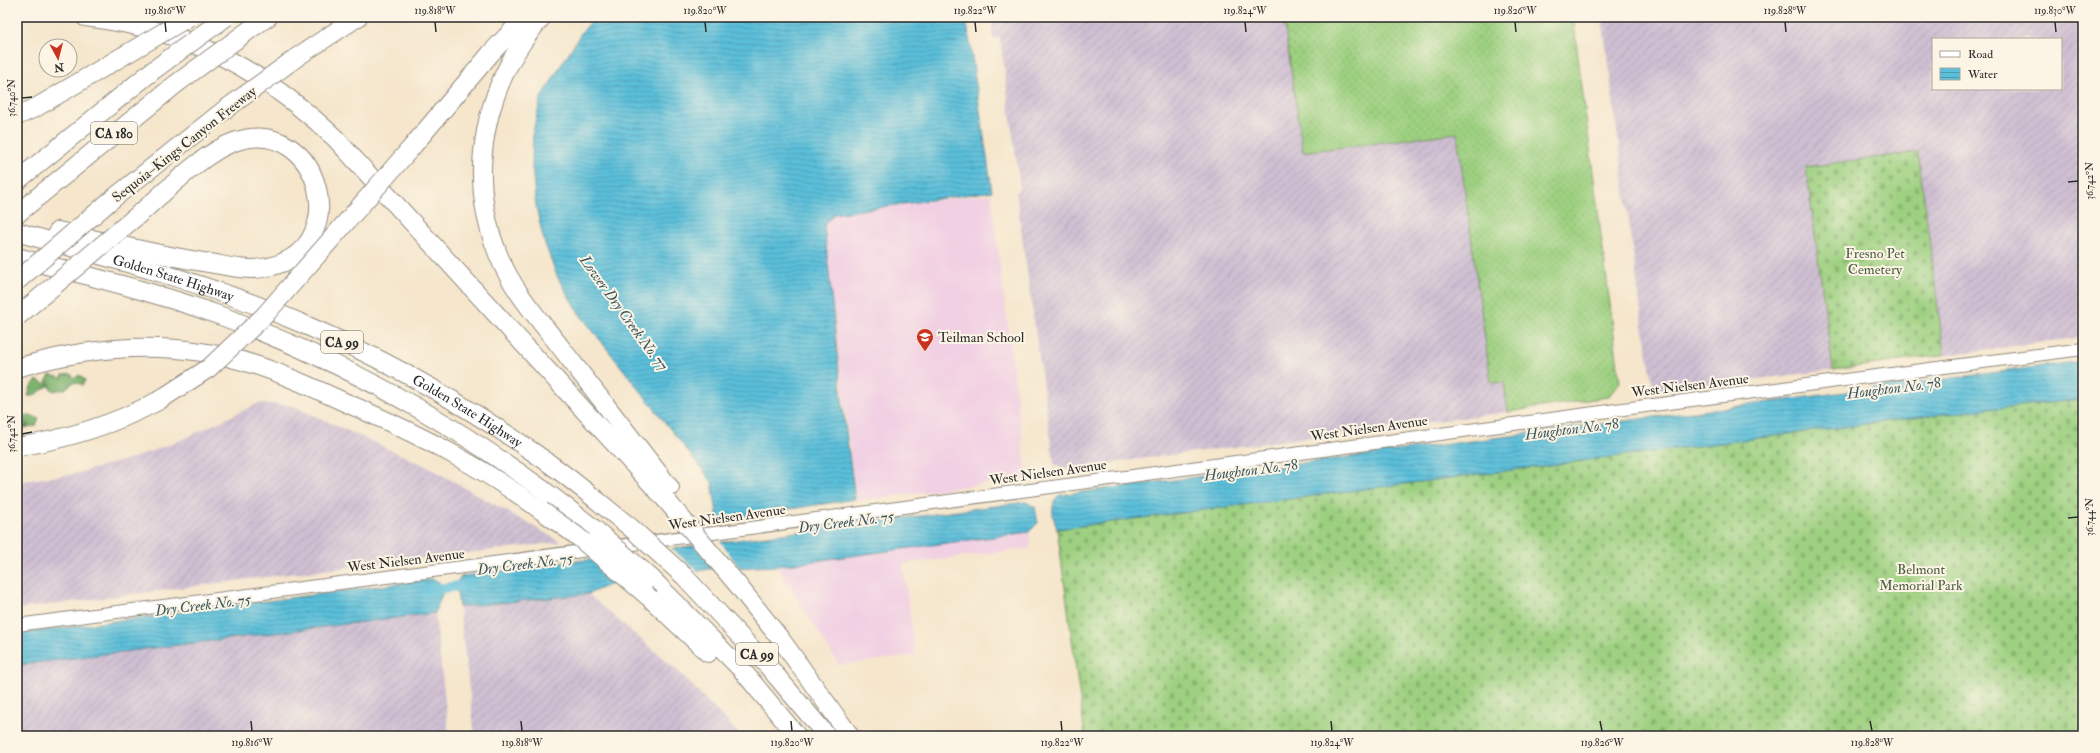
<svg xmlns="http://www.w3.org/2000/svg" width="2100" height="753" viewBox="0 0 2100 753" font-family="'IM FELL Double Pica',serif">
<style>
.built{fill:#f1d0e3}
.industrial{fill:url(#industrial-furrows);fill-rule:evenodd}
.grass{fill:url(#grass-dots);stroke:#647e56}
.forest{fill:url(#forest-firs);stroke:#546e4c}
.cemetery{fill:url(#cemetery-stones);stroke:#647e56}
.water{fill:url(#water-rules);stroke:#447582}
.pier{fill:#f5e6cc}
.lines{fill:none;stroke-linecap:round;stroke-linejoin:round}
.canal{stroke:#5cbfda;stroke-width:10}
.minor-casing{stroke:#90887c;stroke-width:14}
.highway-casing{stroke:#90887c;stroke-width:20}
.minor{stroke:#fff;stroke-width:12}
.highway{stroke:#fff;stroke-width:18}
.highway-bridge-casing{stroke:#90887c;stroke-width:20;stroke-linecap:butt}
.highway-bridge{stroke:#fff;stroke-width:18}
.ticks{fill:none;stroke:#2b2b2b;stroke-width:1.5}
.labels{text-anchor:middle;stroke-width:4;stroke-linejoin:round;paint-order:stroke}
.shield{fill:#fcf5e5;stroke:#6a6863;stroke-width:1}
.shield-label{font-size:13px;font-weight:bold;fill:#2b2b2b}
.street-label{font-size:14px;fill:#2b2b2b;stroke:#fcf5e5}
.park-label{font-size:14px;fill:#4d5d44;stroke:#fcf5e5}
.poi-label{font-size:14px;fill:#2b2b2b;stroke:#fcf5e5;text-anchor:start}
.water-label{font-size:15px;font-style:italic;fill:#3a5760;stroke:#fcf5e5}
.neatline{fill:none;stroke:#2b2b2b;stroke-width:1.5}
.ticks-label{font-size:10px;text-anchor:middle;fill:#2b2b2b}
</style>
<defs>
<pattern id="industrial-furrows" width="10" height="10" patternUnits="userSpaceOnUse"><rect width="10" height="10" fill="#cebed1"/><path d="M-1 1l2-2M0 10L10 0M9 11l2-2" fill="none" stroke="#b1a3b4"/></pattern>
<pattern id="grass-dots" width="8" height="8" patternUnits="userSpaceOnUse"><rect width="8" height="8" fill="#9dd080"/><path d="M2 2h.1M6 6h.1" fill="none" stroke="#87b36f" stroke-width="1.8" stroke-linecap="round"/></pattern>
<pattern id="forest-firs" width="22" height="20" patternUnits="userSpaceOnUse"><rect width="22" height="20" fill="#7eb26e"/><path d="M5 1l3.5 6h-7zM16 11l3.5 6h-7z" fill="#67915b"/></pattern>
<pattern id="cemetery-stones" width="16" height="16" patternUnits="userSpaceOnUse"><rect width="16" height="16" fill="#9dd080"/><path d="M2 7V4a2 2 0 0 1 4 0v3zM10 15v-3a2 2 0 0 1 4 0v3z" fill="#87b36f"/></pattern>
<pattern id="water-rules" width="6" height="5" patternUnits="userSpaceOnUse"><rect width="6" height="5" fill="#5cbfda"/><path d="M0 2.5h6" fill="none" stroke="#4c9bb1"/></pattern>
</defs>
<rect width="100%" height="100%" fill="#fcf5e5"/>
<filter id="ink" filterUnits="userSpaceOnUse"><feTurbulence type="fractalNoise" baseFrequency=".025" numOctaves="2"/><feDisplacementMap in="SourceGraphic" scale="8" xChannelSelector="R" yChannelSelector="G"/><feConvolveMatrix kernelMatrix="1 2 1 2 8 2 1 2 1" color-interpolation-filters="sRGB"/></filter>
<filter id="wash" filterUnits="userSpaceOnUse"><feTurbulence type="fractalNoise" baseFrequency=".012" numOctaves="4" result="noise"/><feDisplacementMap in="SourceGraphic" scale="16" xChannelSelector="R" yChannelSelector="G"/><feGaussianBlur stdDeviation="0.9" result="paint"/><feColorMatrix in="noise" values="0 0 0 0 0 0 0 0 0 0 0 0 0 0 0 0 0 1.4 0 .05"/><feComposite in="paint" operator="in"/></filter>
<g filter="url(#wash)">
<rect width="100%" height="100%" fill="#f5e6cc"/>
<!-- built -->
<path class="built" d="M991 194 1027 478 856 501 823 225 835 212Z
M1029 532 1031 548 903 564 915 655 839 665 777 566Z"/>
<!-- industrial -->
<path class="industrial" d="M991 17H1314L1284 21 1303 152 1457 133 1491 383 1504 382 1508 412 1062 469 1054 464 1016 193 1020 188 1000 38 993 39Z
M1602 17H2083V337L1944 355 1918 153 1806 167 1833 370 1658 391 1653 386 1641 313ZM1933 39H2061V89H1933Z
M259 403 293 406 426 466 561 542 281 575 17 609V482L74 474 133 458 179 441Z
M588 594 679 672 741 736H475L459 607Z
M435 613 449 736H17V665Z"/>
<!-- grass -->
<path class="grass" d="M1314 17H1573L1620 382 1608 397 1508 412 1504 382 1491 383 1457 133 1303 152 1284 21Z"/>
<!-- forest -->
<path class="forest" d="M71 374 74 378 80 375 85 380 83 385 74 382 65 389 53 391 48 386 33 396H28L31 386 37 380 45 384 50 375 62 378 63 375Z
M31 415 39 419 36 426 17 429V418Z"/>
<!-- cemetery -->
<path class="cemetery" d="M1918 152 1944 355 1833 370 1806 167Z
M2083 399V736H1085L1057 529 1951 413Z"/>
<!-- water -->
<path class="water" d="M596 17H966L992 191 834 214 824 225 843 409 855 499 718 520 712 482 578 312 557 276 544 241 536 207 532 167 533 131 541 98 581 33Z
M2083 361V399L1951 413 1057 529C1053 517 1049 505 1059 495Z
M1026 502 1035 507 1038 523 1029 532 777 566 711 569 616 582 588 594 459 607 456 583 462 576Z
M433 579 440 584 442 594 435 613 17 665V634Z"/>
<!-- pier -->
<path class="pier" d="M719 540 741 570 717 571 693 544Z
M670 547 699 573 623 584 590 557Z"/>
<g class="lines">
<!-- canal -->
<path class="canal" d="M427 590 469 585"/>
</g>
</g>
<g filter="url(#ink)">
<g class="lines">
<defs>
<path id="minor" d="M17 625 486 564 1638 407 2083 349"/>
<g id="highway">
<path d="M85 17C187 29 261 68 335 138L666 500"/>
<path d="M542 17C485 82 465 173 498 254 512 290 539 319 562 349 598 395 634 442 670 488"/>
<path d="M256 25 268 17"/>
<path d="M300 55 358 17"/>
<path d="M17 116 37 107 123 56"/>
<path d="M411 148 491 53 525 17"/>
<path d="M17 181 151 72"/>
<path d="M110 201 223 111"/>
<path d="M17 214 176 84"/>
<path d="M58 231C108 243 158 255 209 263 227 266 245 271 263 268 359 253 320 111 234 142 205 152 169 188 145 209"/>
<path id="s1" d="M17 232C113 259 211 284 303 324 387 360 468 406 543 459 573 480 601 504 630 527"/>
<path d="M17 257C86 276 157 292 224 317 363 369 482 439 598 532"/>
<path d="M17 368C94 345 174 339 252 364 289 375 323 393 358 408 426 438 482 467 542 511"/>
<path d="M17 447C67 439 113 425 158 401"/>
<path d="M684 576 767 665 827 736"/>
<path d="M651 578 742 670 797 736"/>
<path d="M737 584 782 641 850 736"/>
<path d="M651 599 708 653"/>
</g>
</defs>
<!-- minor casing -->
<use href="#minor" class="minor-casing"/>
<!-- highway casing -->
<use href="#highway" class="highway-casing"/>
<!-- minor -->
<use href="#minor" class="minor"/>
<!-- highway -->
<use href="#highway" class="highway"/>
<defs>
<path id="highway-bridge" d="M123 56 189 17
M151 72 226 17
M176 84 256 25
M223 111 300 55
M17 281 110 201
M18 316 145 209
M158 401 209 368 264 316 411 148
M666 500 737 584
M542 511 577 536 651 599
M630 527 684 576
M598 532 651 578"/>
</defs>
<!-- highway-bridge casing -->
<use href="#highway-bridge" class="highway-bridge-casing"/>
<!-- highway-bridge -->
<use href="#highway-bridge" class="highway-bridge"/>
</g>
</g>
<!-- ticks -->
<path class="ticks" d="M165 22 166 32M435 22 436 32M705 22 706 32M975 22 976 32M1245 22 1246 32M1515 22 1516 32M1785 22 1786 32M2055 22 2056 32M22 98 32 97M2068 182 2078 181M22 434 32 432M2068 518 2078 517M251 721 252 731M521 721 522 731M791 721 792 731M1061 721 1062 731M1331 721 1332 731M1600 721 1602 731M1870 721 1872 731"/>
<!-- icons -->
<defs>
<symbol id="school-pin" viewBox="-11 -11 22 30"><path d="M0 17L-7.5 6A9.5 9.5 0 1 1 7.5 6Z" fill="#c8321e" stroke="#fcf5e5"/><path d="M0-5L7-2L0 1L-7-2ZM-4 1L0 2.5L4 1V4Q0 6-4 4Z" fill="#fff"/></symbol>
</defs>
<g fill-rule="evenodd">
<use href="#school-pin" x="915" y="327" width="20" height="27"/>
</g>
<g class="labels">
<!-- shield labels -->
<g class="shield">
<rect x="91" y="122" width="46" height="22" rx="3"/>
<rect x="321" y="331" width="42" height="22" rx="3"/>
<rect x="736" y="643" width="42" height="22" rx="3"/>
</g>
<g class="shield-label">
<text x="114" y="138">CA 180</text>
<text x="342" y="347">CA 99</text>
<text x="757" y="659">CA 99</text>
</g>
<!-- street labels -->
<g class="street-label">
<text transform="translate(184 144) rotate(-38)" y="5">Sequoia–Kings Canyon Freeway</text>
<text dy="5" stroke="none"><textPath href="#s1" startOffset="163">Golden State Highway</textPath></text>
<text transform="translate(1690 385) rotate(-7)" y="5">West Nielsen Avenue</text>
<text dy="5" stroke="none"><textPath href="#s1" startOffset="487">Golden State Highway</textPath></text>
<text transform="translate(1369 428) rotate(-8)" y="5">West Nielsen Avenue</text>
<text transform="translate(1048 472) rotate(-8)" y="5">West Nielsen Avenue</text>
<text transform="translate(727 517) rotate(-8)" y="5">West Nielsen Avenue</text>
<text transform="translate(406 560) rotate(-7)" y="5">West Nielsen Avenue</text>
</g>
<!-- park labels -->
<g class="park-label">
<text x="1875" y="258">Fresno Pet<tspan x="1875" dy="16">Cemetery</tspan></text>
<text x="1921" y="574">Belmont<tspan x="1921" dy="16">Memorial Park</tspan></text>
</g>
<!-- poi labels -->
<g class="poi-label">
<text x="938" y="342">Teilman School</text>
</g>
<!-- water labels -->
<g class="water-label">
<text transform="translate(624 313) rotate(54)" y="5">Lower Dry Creek No. 77</text>
<text transform="translate(1894 388) rotate(-7)" y="5">Houghton No. 78</text>
<text transform="translate(1572 429) rotate(-7)" y="5">Houghton No. 78</text>
<text transform="translate(1251 470) rotate(-7)" y="5">Houghton No. 78</text>
<text transform="translate(846 522) rotate(-7)" y="5">Dry Creek No. 75</text>
<text transform="translate(525 564) rotate(-7)" y="5">Dry Creek No. 75</text>
<text transform="translate(203 605) rotate(-7)" y="5">Dry Creek No. 75</text>
</g>
</g>
<!-- margin -->
<rect width="2100" height="753" fill="none" stroke="#fcf5e5" stroke-width="44"/>
<!-- legend -->
<rect x="1932" y="38" width="130" height="52" fill="#fcf5e5" stroke="#a8a49b"/>
<rect x="1940" y="51" width="20" height="6" fill="#ffffff" stroke="#a8a49b"/>
<text x="1968" y="58" font-size="12" fill="#2b2b2b">Road</text>
<rect x="1940" y="68" width="20" height="12" fill="url(#water-rules)" stroke="#a8a49b"/>
<text x="1968" y="78" font-size="12" fill="#2b2b2b">Water</text>
<!-- north arrow -->
<g transform="translate(58 58) rotate(173)"><circle r="19" fill="#fcf5e5" stroke="#a8a49b"/>
<path d="M0-3L7 15L0 10L-7 15Z" fill="#c8321e"/>
<text y="-6" font-size="11" font-weight="bold" text-anchor="middle" fill="#2b2b2b">N</text>
</g>
<rect x="22" y="22" width="2056" height="709" class="neatline"/>
<g class="ticks-label">
<text x="165" y="14">119.816°W</text>
<text x="435" y="14">119.818°W</text>
<text x="705" y="14">119.820°W</text>
<text x="975" y="14">119.822°W</text>
<text x="1245" y="14">119.824°W</text>
<text x="1515" y="14">119.826°W</text>
<text x="1785" y="14">119.828°W</text>
<text x="2055" y="14">119.830°W</text>
<text transform="translate(11 98) rotate(-90)" y="4">36.740°N</text>
<text transform="translate(2089 181) rotate(-90)" y="4">36.742°N</text>
<text transform="translate(11 434) rotate(-90)" y="4">36.742°N</text>
<text transform="translate(2089 517) rotate(-90)" y="4">36.744°N</text>
<text x="252" y="746">119.816°W</text>
<text x="522" y="746">119.818°W</text>
<text x="792" y="746">119.820°W</text>
<text x="1062" y="746">119.822°W</text>
<text x="1332" y="746">119.824°W</text>
<text x="1602" y="746">119.826°W</text>
<text x="1872" y="746">119.828°W</text>
</g>
</svg>
